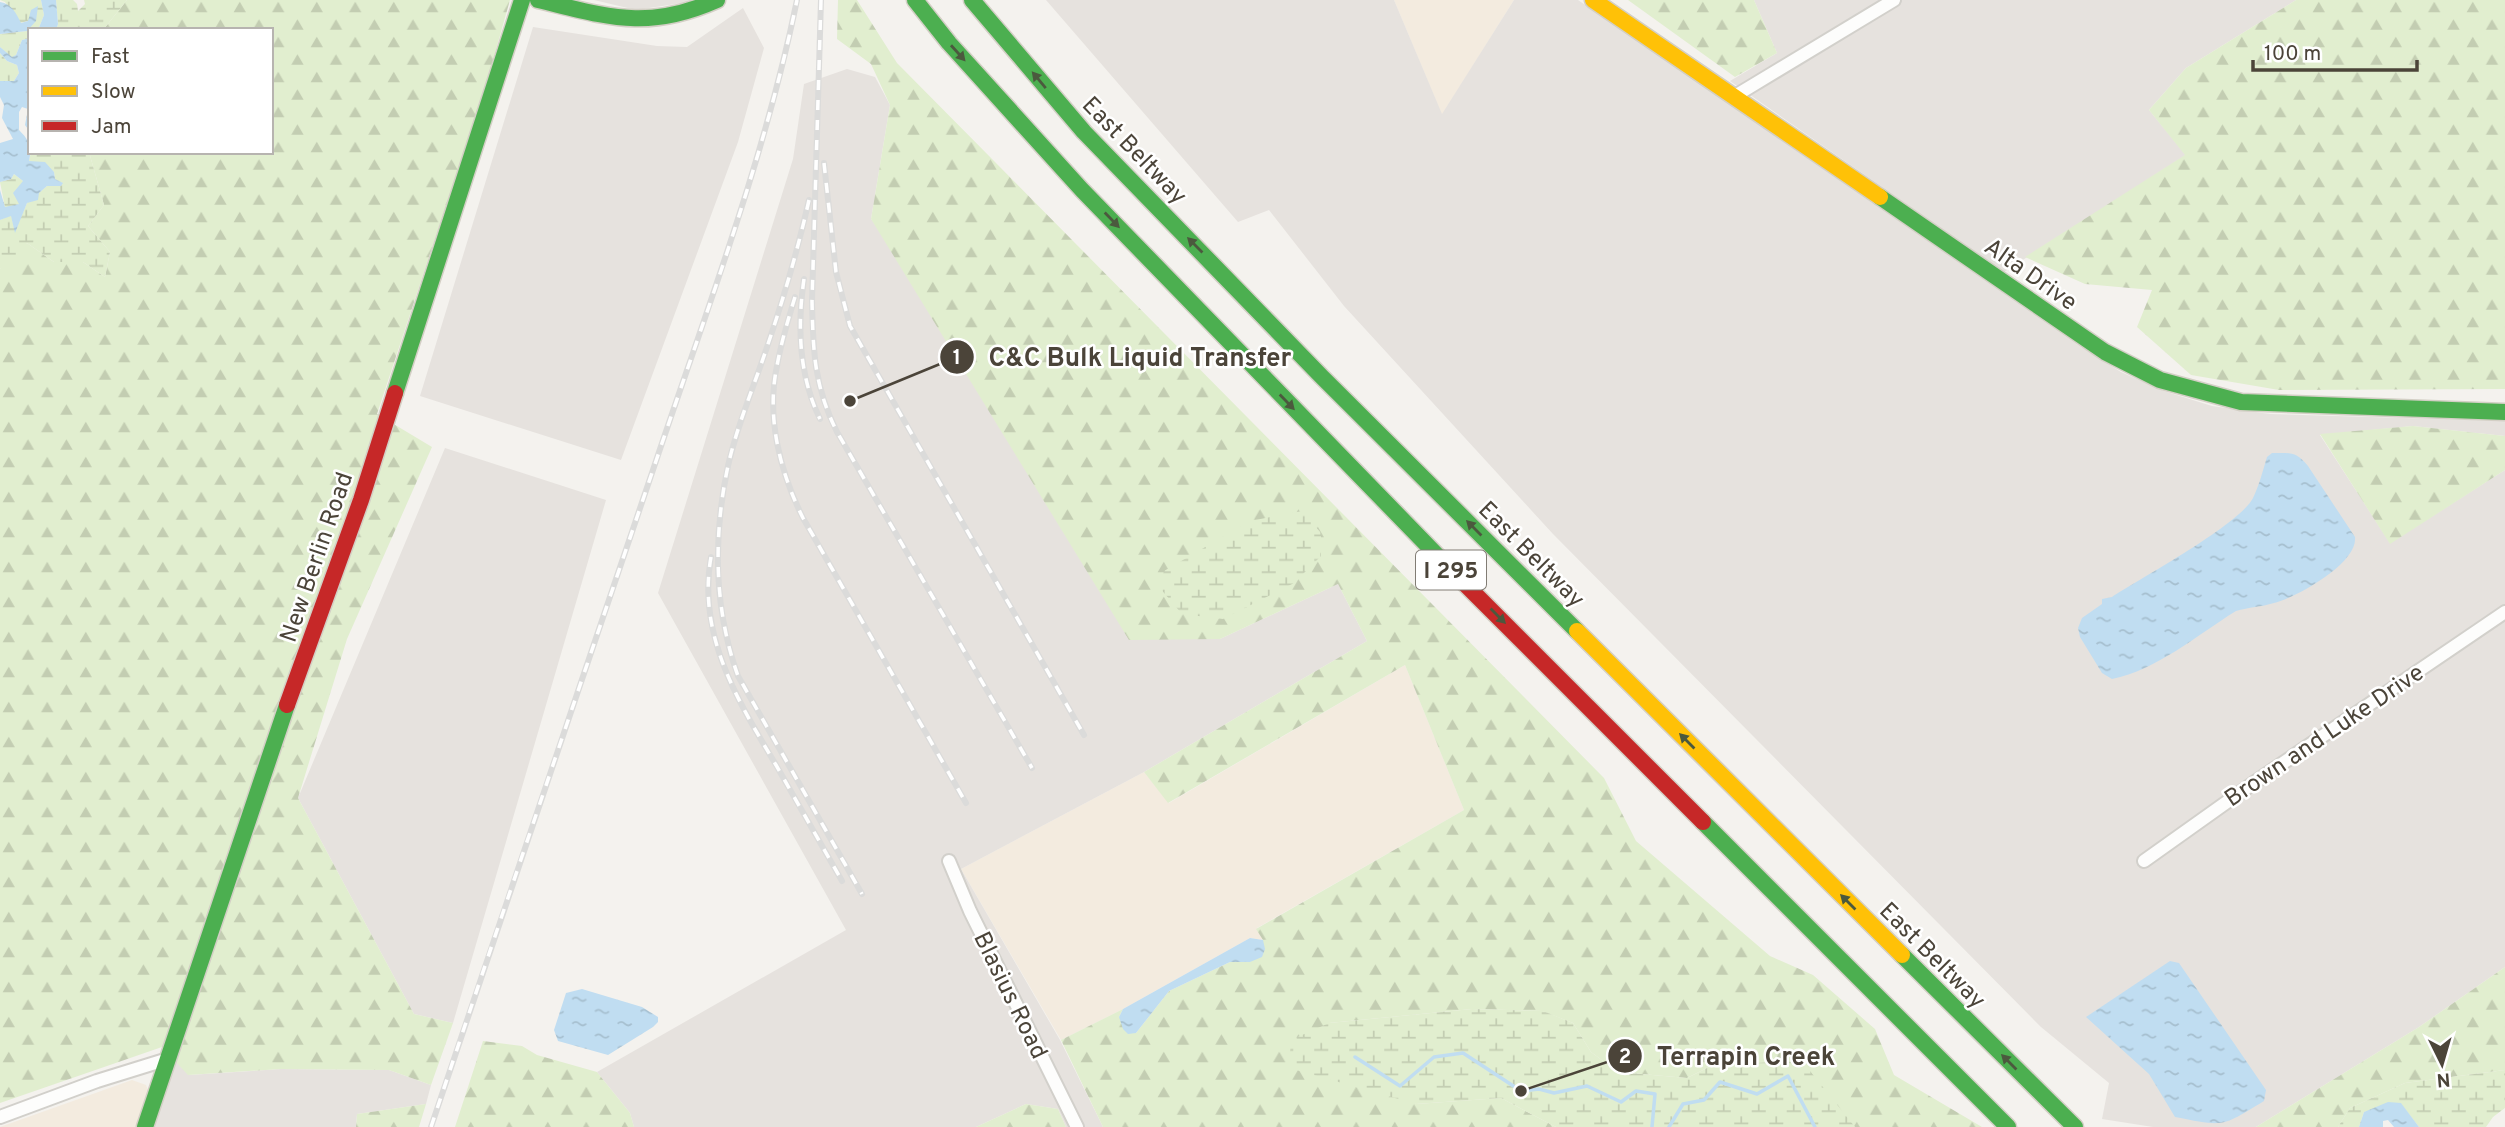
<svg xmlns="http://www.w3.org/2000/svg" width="2505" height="1127" viewBox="0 0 2505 1127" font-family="Overpass,sans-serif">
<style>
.commercial{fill:#f3ebdf}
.industrial{fill:#e6e2de}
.forest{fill:url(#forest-firs)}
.wetland{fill:url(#wetland-marsh)}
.water{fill:url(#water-ripples)}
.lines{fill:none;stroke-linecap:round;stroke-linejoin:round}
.stream{stroke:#c0ddf1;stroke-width:3.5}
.street-casing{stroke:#d2d0cb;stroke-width:16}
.fast-casing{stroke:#d3cfc5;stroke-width:19}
.slow-casing{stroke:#d3cfc5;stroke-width:19}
.jam-casing{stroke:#d3cfc5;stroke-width:19}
.street{stroke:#fdfdfc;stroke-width:12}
.fast{stroke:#4caf50;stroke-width:16}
.slow{stroke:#ffc107;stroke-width:16}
.jam{stroke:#c62828;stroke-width:16}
.rail-casing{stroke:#dbdbda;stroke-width:6}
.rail{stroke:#fff;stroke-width:3.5;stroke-dasharray:10;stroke-linecap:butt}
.oneway{fill:#4b593e}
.labels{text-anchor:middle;stroke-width:5;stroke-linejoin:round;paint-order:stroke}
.shield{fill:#fff;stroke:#817c74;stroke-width:2}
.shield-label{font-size:23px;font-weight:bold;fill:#4b4439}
.street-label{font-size:24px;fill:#4b4439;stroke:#fff}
.leader{fill:none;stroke:#4b4439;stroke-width:2.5}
.callout-dot{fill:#4b4439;stroke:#fff;stroke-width:2.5}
.mark-label{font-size:21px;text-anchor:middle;font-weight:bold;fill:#fff}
.callout-label{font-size:26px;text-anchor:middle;font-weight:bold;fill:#4b4439;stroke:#fff;stroke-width:5;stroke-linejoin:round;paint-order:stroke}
</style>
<defs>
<pattern id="forest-firs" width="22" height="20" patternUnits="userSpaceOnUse" patternTransform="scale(1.75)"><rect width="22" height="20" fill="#e1eecf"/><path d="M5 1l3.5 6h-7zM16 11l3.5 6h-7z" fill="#c3cdb2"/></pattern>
<pattern id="wetland-marsh" width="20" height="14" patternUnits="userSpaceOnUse" patternTransform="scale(1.75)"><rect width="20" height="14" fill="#e1eecf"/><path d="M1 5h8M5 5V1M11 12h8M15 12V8" fill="none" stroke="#c3cdb2"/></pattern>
<pattern id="water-ripples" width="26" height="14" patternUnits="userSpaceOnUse" patternTransform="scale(1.75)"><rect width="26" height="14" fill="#c0ddf1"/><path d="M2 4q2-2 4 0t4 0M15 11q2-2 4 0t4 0" fill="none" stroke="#a6bfcf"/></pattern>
</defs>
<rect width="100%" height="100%" fill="#f4f2ee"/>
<!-- commercial -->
<path class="commercial" d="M1394 0H1514L1442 115Z
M1405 665 1464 810 1257 928 1263 940 1250 938 1123 1009 1061 1040 961 869 1144 772 1169 803Z
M132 1080 146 1085 150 1095 140 1127H0Z"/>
<!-- industrial -->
<path class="industrial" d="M594 0H702L636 10Z
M1046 0H1394L1442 114 1514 0H1578L2081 347 2121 372 2164 391 2212 406 2270 414 2505 421V436L2413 426 2320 435 2390 543 2505 470V967L2419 1027 2256 1127H2153L2102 1119 2109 1083 2041 1027 1553 534 1344 306 1269 210 1238 222Z
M1754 0H2296L2186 68 2149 110 2186 155 2004 272 1730 81 1777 53Z
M743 8 764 48 738 142 621 460 420 396 533 27 657 46 687 47Z
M847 69 875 77 890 105 871 219 1220 639 1338 584 1367 641 1144 772 961 869 1060 1040 1103 1127H1066L1058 1109 1026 1104 976 1127H634L630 1113 597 1072 846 930 658 593 793 159 804 84Z
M445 448 606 500 453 1023 414 1014 298 798Z
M176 1061 189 1075 281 1069 389 1070 431 1085 426 1104 357 1114 356 1127H154Z"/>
<!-- forest -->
<path class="forest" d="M127 0H510L486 85 377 414 432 447 347 639 298 798 414 1014 453 1023 431 1085 389 1070 281 1069 188 1075 162 1047 0 1103V269L27 243 54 262H83L105 277 110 252 88 226 104 205 89 152H271V30H103Z
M838 0H857L897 63 1604 778 1636 841 1770 956 1813 975 1875 1029 1894 1075 1982 1127H1855L1711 1066 1687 1078 1618 1072 1591 1052 1573 1023 1542 1011 1472 1009 1329 1023 1416 1104 1501 1098 1556 1127H1103L1061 1040 1123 1009 1119 1017 1136 1033 1169 991 1230 962H1250L1263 940 1256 929 1464 810 1405 665 1168 803 1144 772 1367 641 1338 584 1220 639 1129 640 871 219 890 105 871 64 837 39Z
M1628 0H1754L1777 53 1735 77Z
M2296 0H2505V389L2279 390 2191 375 2137 327 2152 290 2085 284 2025 257 2185 155 2149 110 2186 68Z
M2413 426 2505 436V470L2390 544 2320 434Z
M2505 967V1070L2405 1083 2350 1108 2338 1127H2256L2419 1027Z
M483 1041 522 1046 537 1055 597 1072 630 1113 634 1127H455Z
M426 1104 419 1127H356L357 1114Z
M1026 1104 1058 1109 1066 1127H976Z"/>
<!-- wetland -->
<path class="wetland" d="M0 0H41L44 15 38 30H30V38L22 40 16 55 12 58 0 47V34L27 31 28 21 20 23 5 2Z
M56 0H73L77 4 78 11 85 4 84 0H127L103 30H56L58 24Z
M0 53 7 61 17 65 19 73 14 81H0Z
M31 152H89L104 205 88 226 110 252 105 277 83 262H54L27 243 18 258 0 269V220L11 215 15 231 27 203 47 186H61L62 183 55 179 54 172 29 161Z
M14 174 23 181 20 204 5 208 0 182 11 179Z
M1302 511 1321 533V556L1294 583 1223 619 1182 614 1159 587 1164 571 1250 521Z
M1472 1009 1543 1011 1573 1023 1591 1052 1618 1072 1687 1078 1711 1066 1788 1061 1810 1071 1855 1127H1556L1501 1098 1416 1104 1289 1068 1291 1040 1329 1023Z
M2505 1070V1108L2493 1117 2486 1127H2419L2401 1104 2364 1112 2359 1127H2338L2350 1108 2405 1083Z"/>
<!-- water -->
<path class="water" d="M41 0H56L58 24 56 30H38L44 15Z
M0 2C12 4 16 13 21 23L28 21 31 10 38 6 36 21 27 31 0 34Z
M30 38V132L25 125 28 109 22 107 19 112V130C30 141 32 147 29 161L45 162 54 172 55 179 63 183 61 186H47L39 193 38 200 27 203 15 233 11 216 0 220V190L5 207 19 204 13 193 23 181 14 174 11 179 0 182V143L13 139 2 118 4 105 0 97V81H14L19 73 17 65 7 61 0 53V47L12 57 16 55 22 40Z
M2272 453C2290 453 2296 451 2308 466L2355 537C2358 563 2297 597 2274 603 2261 607 2249 607 2236 611 2197 635 2157 670 2112 679L2102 673 2080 637 2078 628 2082 618 2102 604V599L2112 597C2141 578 2239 525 2253 498 2259 486 2263 470 2267 457Z
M1250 938 1263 940 1265 949 1262 957 1250 962H1230L1169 991 1136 1033 1128 1034 1123 1029 1119 1017 1123 1009Z
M2170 961 2179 963 2266 1090 2264 1101C2221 1127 2226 1127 2175 1117L2149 1074 2086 1017Z
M582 989 642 1007 658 1017V1022L653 1027 608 1055 558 1041 554 1030 566 993Z
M2388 1102 2401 1103 2419 1127H2394L2388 1120 2383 1121V1127H2359L2364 1112Z"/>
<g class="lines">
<!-- stream -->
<path class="stream" d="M1355 1057 1400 1086 1434 1057 1463 1053 1521 1091 1539 1089 1554 1093 1587 1086 1621 1102 1636 1091 1655 1094 1652 1127
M1669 1127 1683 1104 1704 1100 1720 1082 1757 1094 1788 1076 1815 1127"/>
<defs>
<path id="street" d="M1735 96 1894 0
M949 861 970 911 1077 1127
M2144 861 2255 782 2505 612
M0 1117 97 1081 168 1059"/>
<path id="fast" d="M538 0C609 17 647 31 717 0
M915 0 949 43 1082 190 1463 582
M972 0 1084 132 1322 377 1577 631
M1880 197 2105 352 2160 380 2241 402 2505 412
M395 393 522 0
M1703 822 2008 1127
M1902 955 2075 1127
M145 1127 287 705"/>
<path id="slow" d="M1593 0 1880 197
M1577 631 1902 955"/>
<path id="jam" d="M1463 582 1703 822
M287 705 361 500 395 393"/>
</defs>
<!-- street casing -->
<use href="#street" class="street-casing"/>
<!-- fast casing -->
<use href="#fast" class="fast-casing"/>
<!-- slow casing -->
<use href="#slow" class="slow-casing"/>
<!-- jam casing -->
<use href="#jam" class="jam-casing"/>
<!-- street -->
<use href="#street" class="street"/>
<!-- fast -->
<use href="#fast" class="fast"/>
<!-- slow -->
<use href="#slow" class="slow"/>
<!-- jam -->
<use href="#jam" class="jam"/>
<defs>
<path id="rail" d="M821 0 812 301C813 351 814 386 837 432L1032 768
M824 163 836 272 850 326 1084 735
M809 200C798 249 784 297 768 344 755 384 737 425 728 466 713 536 714 609 738 676L862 894
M804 279C797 327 799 376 820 419
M795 297C788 320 781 343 777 366 766 417 780 472 803 518L966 803
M711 557C697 635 738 701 776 765 798 804 820 842 842 881
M431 1127C505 905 581 683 656 461 707 309 765 157 797 0"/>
</defs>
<!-- rail casing -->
<use href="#rail" class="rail-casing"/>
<!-- rail -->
<use href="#rail" class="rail"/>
</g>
<!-- one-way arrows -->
<defs><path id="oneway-solid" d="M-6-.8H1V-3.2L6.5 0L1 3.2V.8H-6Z" transform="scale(1.75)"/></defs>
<g class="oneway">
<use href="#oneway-solid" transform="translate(958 53) rotate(48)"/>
<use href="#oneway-solid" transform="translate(1039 80) rotate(-130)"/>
<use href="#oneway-solid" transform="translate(1112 220) rotate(46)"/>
<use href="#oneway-solid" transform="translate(1195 245) rotate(-135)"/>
<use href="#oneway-solid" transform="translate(1287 402) rotate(46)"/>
<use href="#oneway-solid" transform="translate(1474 528) rotate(-135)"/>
<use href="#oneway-solid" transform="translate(1498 616) rotate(45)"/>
<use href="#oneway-solid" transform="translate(1687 741) rotate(-135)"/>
<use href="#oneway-solid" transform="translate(1848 902) rotate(-135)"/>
<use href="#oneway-solid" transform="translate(2009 1062) rotate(-135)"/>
</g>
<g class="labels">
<!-- shield labels -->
<rect class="shield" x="1416" y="550.5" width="70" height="39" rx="5"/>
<g class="shield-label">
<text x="1451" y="578">I 295</text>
</g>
<!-- street labels -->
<g class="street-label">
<text transform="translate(1135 150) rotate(46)" y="8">East Beltway</text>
<text transform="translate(2031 274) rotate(35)" y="8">Alta Drive</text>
<text transform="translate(1532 554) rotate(45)" y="8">East Beltway</text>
<text transform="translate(316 557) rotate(-71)" y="8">New Berlin Road</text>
<text transform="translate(2324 735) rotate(-34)" y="8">Brown and Luke Drive</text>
<text transform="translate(1933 955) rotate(45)" y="8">East Beltway</text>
<text transform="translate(1011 995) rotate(64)" y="8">Blasius Road</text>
</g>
</g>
<!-- callouts -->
<path class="leader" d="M850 401L957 357M1521 1091L1625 1056"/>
<g class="callout-dot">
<circle cx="850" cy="401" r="7"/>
<circle cx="1521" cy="1091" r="7"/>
<circle cx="957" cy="357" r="18"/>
<circle cx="1625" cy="1056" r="18"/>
</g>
<g class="mark-label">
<text x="957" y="364">1</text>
<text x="1625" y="1063">2</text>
</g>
<g class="callout-label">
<text x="1140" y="366">C&amp;C Bulk Liquid Transfer</text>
<text x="1746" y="1065">Terrapin Creek</text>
</g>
<!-- legend -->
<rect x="28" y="28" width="245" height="126" fill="#ffffff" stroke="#b7b4b0" stroke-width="2"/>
<rect x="42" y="51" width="35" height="10" fill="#4caf50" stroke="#b7b4b0" stroke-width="2"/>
<text x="91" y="63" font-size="21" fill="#4b4439">Fast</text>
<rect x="42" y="86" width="35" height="10" fill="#ffc107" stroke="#b7b4b0" stroke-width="2"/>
<text x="91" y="98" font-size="21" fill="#4b4439">Slow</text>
<rect x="42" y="121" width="35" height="10" fill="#c62828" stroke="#b7b4b0" stroke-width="2"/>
<text x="91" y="133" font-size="21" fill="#4b4439">Jam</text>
<!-- north arrow -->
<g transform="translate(2442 1064) rotate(175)" stroke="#ffffff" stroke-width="5" paint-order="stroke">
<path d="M0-5L12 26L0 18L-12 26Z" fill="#4b4439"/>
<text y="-10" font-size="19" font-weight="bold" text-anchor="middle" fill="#4b4439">N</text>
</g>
<!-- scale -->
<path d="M2253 60v10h164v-10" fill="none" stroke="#4b4439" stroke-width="3.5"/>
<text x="2264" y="60" font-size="21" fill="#4b4439" stroke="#ffffff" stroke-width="5" paint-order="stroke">100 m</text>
</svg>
